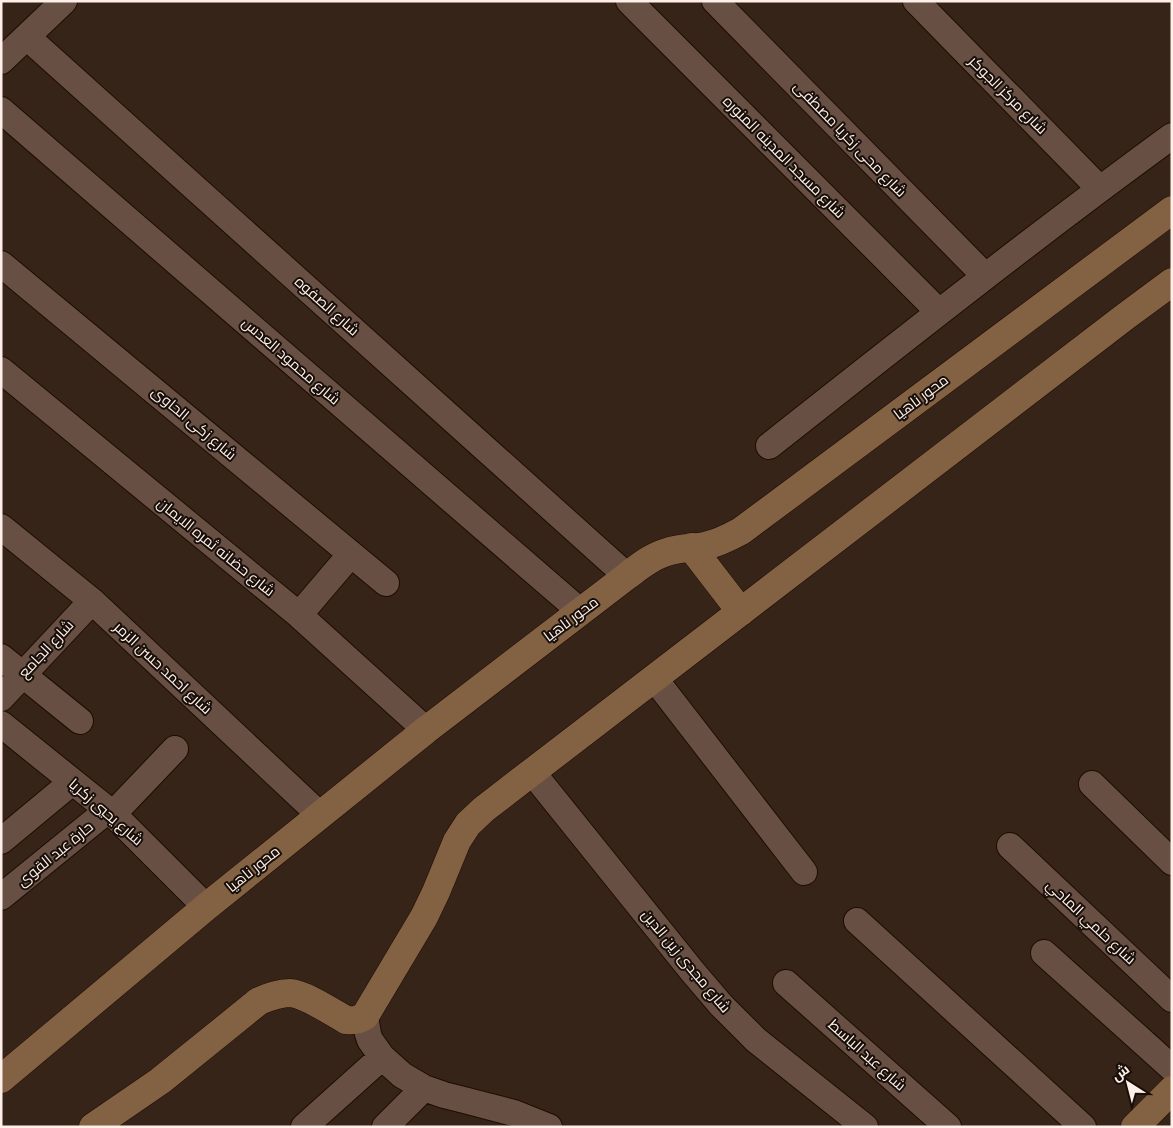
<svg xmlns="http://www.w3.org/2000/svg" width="1173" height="1128" viewBox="0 0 1173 1128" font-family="'PT Sans Narrow',Cairo,sans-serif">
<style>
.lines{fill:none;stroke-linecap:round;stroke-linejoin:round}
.street-casing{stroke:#1e0c03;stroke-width:28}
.secondary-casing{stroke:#1e0c03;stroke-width:29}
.street{stroke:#675043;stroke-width:26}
.secondary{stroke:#836143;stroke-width:28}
.labels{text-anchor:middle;stroke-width:4;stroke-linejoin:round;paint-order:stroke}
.street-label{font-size:15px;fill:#fef0e8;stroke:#180f0a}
</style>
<rect width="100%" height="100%" fill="#372418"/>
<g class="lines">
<defs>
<path id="street" d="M629 1 939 312
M715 1 985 276
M916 1 1100 189
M27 37 627 576
M1 61 64 1
M1 110 580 611
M1 264 386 583
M1 370 299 615 426 730
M769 446C902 341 1035 236 1172 136
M1 527 92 601 320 815
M299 615 351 554
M1 657 80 721
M654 678 804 872
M1 698 92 601
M1 724 113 814 206 907
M532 772 692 971 721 1005 756 1040 865 1127
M1092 784 1172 862
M113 814 175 749
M1 841 72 782
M1010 846 1172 999
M1 897 108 810
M857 921 1083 1127
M1044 953 1172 1068
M786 983 948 1127
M365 1016 368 1034 370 1040 382 1057 402 1075 424 1088 444 1095 464 1100 514 1113 549 1127
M304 1127 382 1057
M385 1127 424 1088"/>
<path id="secondary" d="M691 547 741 612
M1 1079 206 907 426 730 627 576C639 567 652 556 667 552 679 548 692 548 705 546 718 543 730 537 741 531L1172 210
M93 1127 160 1081 259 1001C269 997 279 993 290 993 305 994 332 1012 346 1020 354 1021 358 1020 365 1016L424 917 436 892 457 841 468 824 484 809 532 772 1126 316 1172 282
M1135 1127 1172 1090"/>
</defs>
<!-- street casing -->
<use href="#street" class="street-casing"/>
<!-- secondary casing -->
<use href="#secondary" class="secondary-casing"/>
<!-- street -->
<use href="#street" class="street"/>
<!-- secondary -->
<use href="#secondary" class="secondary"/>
</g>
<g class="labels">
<!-- street labels -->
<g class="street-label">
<text transform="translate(1008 95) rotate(45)" y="5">شارع مركز الجوكر</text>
<text transform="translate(850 139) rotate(46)" y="5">شارع محى زكريا مصطفى</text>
<text transform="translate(784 157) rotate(45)" y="5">شارع مسجد المدينه المنوره</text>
<text transform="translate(327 306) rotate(42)" y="5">شارع الصفوه</text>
<text transform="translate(291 361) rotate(41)" y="5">شارع محمود العدس</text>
<text transform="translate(921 397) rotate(-37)" y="5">محور ناهيا</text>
<text transform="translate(194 423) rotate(40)" y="5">شارع زكى الحاوى</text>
<text transform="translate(216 547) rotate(39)" y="5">شارع حضانه ثمره الايمان</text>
<text transform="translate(571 619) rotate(-37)" y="5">محور ناهيا</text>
<text transform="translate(46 649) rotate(-47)" y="5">شارع الجامع</text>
<text transform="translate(163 668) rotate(43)" y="5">شارع احمد حسن الزمر</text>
<text transform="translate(106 812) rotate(41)" y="5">شارع يحيي زكريا</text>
<text transform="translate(55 854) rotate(-39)" y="5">حارة عبد القوى</text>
<text transform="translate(253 869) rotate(-39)" y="5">محور ناهيا</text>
<text transform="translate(1091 922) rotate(43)" y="5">شارع حلمي الماحي</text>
<text transform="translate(686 961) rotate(50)" y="5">شارع مجدى زين الدين</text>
<text transform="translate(867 1055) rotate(42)" y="5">شارع عبد الباسط</text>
</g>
</g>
<!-- border -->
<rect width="1173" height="1128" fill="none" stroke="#fef0e8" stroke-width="5"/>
<!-- north arrow -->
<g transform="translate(1128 1083) rotate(324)" stroke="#180f0a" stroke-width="4" paint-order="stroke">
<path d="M0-4L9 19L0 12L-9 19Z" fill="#fef0e8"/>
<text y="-8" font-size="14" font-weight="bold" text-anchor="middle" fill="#fef0e8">ش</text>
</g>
</svg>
